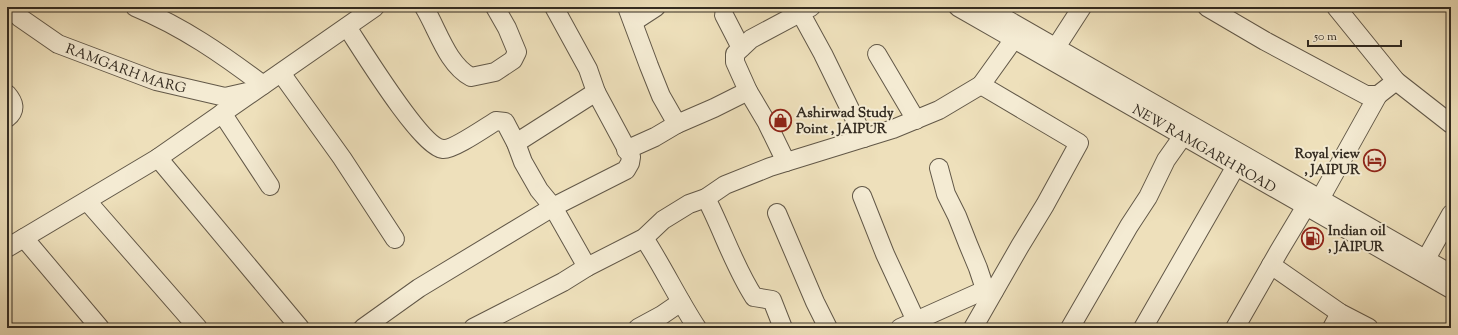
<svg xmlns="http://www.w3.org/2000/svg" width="1458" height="335" viewBox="0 0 1458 335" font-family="'Sorts Mill Goudy',serif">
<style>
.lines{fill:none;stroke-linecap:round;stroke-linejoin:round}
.minor-casing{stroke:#625848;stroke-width:20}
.minor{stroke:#f4ebd3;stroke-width:18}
.labels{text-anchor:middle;stroke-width:4;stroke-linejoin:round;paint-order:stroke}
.street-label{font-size:14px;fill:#332b21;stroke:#f4ebd3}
.poi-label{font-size:14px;font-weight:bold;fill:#332b21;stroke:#f4ebd3;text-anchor:start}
</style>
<rect width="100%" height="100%" fill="#eee0bb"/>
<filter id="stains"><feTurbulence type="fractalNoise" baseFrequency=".005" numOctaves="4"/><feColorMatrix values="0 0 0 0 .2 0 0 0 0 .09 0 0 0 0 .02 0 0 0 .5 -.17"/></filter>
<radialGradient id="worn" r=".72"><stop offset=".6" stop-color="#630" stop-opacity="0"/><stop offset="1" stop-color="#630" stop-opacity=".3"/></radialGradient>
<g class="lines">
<defs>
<g id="minor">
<path id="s1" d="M9 7 19 17 58 44 156 81 225 97 247 92"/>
<path d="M135 7C183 27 222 54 263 85"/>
<path d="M424 7C438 30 447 64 471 77L495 72 513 60 517 52 507 28 495 7"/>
<path d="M554 7 588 69 596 92"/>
<path d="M627 7 649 66 661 96 677 124 714 108 748 91 735 62V54L751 39 811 7"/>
<path id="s2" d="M958 7 1451 289"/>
<path d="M985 7 1451 274"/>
<path d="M1207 7 1265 41 1366 95H1378L1396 81 1451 124"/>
<path d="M1336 7 1396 81"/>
<path d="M800 12 823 54 864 138"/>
<path d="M724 15 741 48"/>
<path d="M633 22 656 7"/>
<path d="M347 27C361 48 421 147 443 149 453 150 486 127 496 121L505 122 516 143 523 162 539 190 553 207 587 267 644 238 663 220 689 204 706 198 725 185 770 167 893 129 939 110 981 85"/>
<path d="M877 54 916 120"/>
<path d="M1049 58 1082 7"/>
<path d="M281 73 342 158 395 239"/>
<path d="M748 91 767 123 786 162"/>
<path d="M7 94C14 102 17 110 7 118"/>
<path d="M222 113 270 186"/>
<path d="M626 150 655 137 677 124"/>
<path d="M158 158 300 328"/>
<path d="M939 168 946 194 957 216 968 244 978 268 986 292"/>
<path d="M862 196 885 254 916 321"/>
<path d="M706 198C723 231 734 266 754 297L772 300 783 328"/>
<path d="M87 201 198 328"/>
<path d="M1315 208 1378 95"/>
<path d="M777 213 815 302 828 328"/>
<path d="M24 238 100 328"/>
<path d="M644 238C663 267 678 299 697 328"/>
<path d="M7 248 158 158 375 7"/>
<path d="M1426 259 1451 214"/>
<path d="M1271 265 1340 313 1369 328"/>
<path d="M363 328 419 288 553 207 626 170 630 163 631 157 596 92 516 143"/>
<path d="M473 328 563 282 587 267"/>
<path d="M638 328 662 315 681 302"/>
<path d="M900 328 978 293 994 291"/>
<path d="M973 328 1020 246 1045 205 1079 143 981 85 1014 39"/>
<path d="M1070 328 1129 226 1148 197 1166 160 1183 136"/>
<path d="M1143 328 1236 166"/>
<path d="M1235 328 1279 251 1306 206"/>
<path d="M1332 328 1340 313"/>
</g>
</defs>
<!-- minor casing -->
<use href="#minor" class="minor-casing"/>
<!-- minor -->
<use href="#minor" class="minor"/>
</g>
<!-- icons -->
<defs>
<symbol id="shop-ring" viewBox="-11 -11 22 22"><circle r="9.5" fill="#f4ebd3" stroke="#8f2418" stroke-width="1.5"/><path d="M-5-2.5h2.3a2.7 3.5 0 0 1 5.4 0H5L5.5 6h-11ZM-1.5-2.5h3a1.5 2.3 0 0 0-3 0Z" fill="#8f2418"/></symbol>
<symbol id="hotel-ring" viewBox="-11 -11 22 22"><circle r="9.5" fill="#f4ebd3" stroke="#8f2418" stroke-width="1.5"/><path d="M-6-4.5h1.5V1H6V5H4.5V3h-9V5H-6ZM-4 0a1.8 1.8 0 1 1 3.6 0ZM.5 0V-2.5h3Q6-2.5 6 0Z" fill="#8f2418"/></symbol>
<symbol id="fuel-ring" viewBox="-11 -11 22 22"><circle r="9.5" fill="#f4ebd3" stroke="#8f2418" stroke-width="1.5"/><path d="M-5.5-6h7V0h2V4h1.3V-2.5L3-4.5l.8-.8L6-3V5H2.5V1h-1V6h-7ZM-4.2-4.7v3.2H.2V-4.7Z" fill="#8f2418"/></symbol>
</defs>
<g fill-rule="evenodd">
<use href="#shop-ring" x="768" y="108" width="25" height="25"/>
<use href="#hotel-ring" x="1362" y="148" width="25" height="25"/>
<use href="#fuel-ring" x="1300" y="226" width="25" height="25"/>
</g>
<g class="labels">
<!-- street labels -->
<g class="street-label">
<text dy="5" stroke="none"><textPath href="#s1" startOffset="134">RAMGARH MARG</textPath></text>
<text dy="5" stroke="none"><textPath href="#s2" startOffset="284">NEW RAMGARH ROAD</textPath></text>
</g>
<!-- poi labels -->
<g class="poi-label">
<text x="796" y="117">Ashirwad Study<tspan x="796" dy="16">Point , JAIPUR</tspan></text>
<text x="1360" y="158" text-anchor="end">Royal view<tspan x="1360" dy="16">, JAIPUR</tspan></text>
<text x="1328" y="235">Indian oil<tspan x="1328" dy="16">, JAIPUR</tspan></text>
</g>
</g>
<!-- margin -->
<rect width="1458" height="335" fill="none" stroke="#eee0bb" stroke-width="24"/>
<rect x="8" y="8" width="1442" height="319" fill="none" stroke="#332b21" stroke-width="2"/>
<rect x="12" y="12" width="1434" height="311" fill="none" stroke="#332b21"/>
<!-- scale -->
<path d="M1308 40v6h93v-6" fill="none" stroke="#332b21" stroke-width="2"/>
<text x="1314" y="40" font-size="12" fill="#332b21" stroke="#f4ebd3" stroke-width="3" paint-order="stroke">50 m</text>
<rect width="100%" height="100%" filter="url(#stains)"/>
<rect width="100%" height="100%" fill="url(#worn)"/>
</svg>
